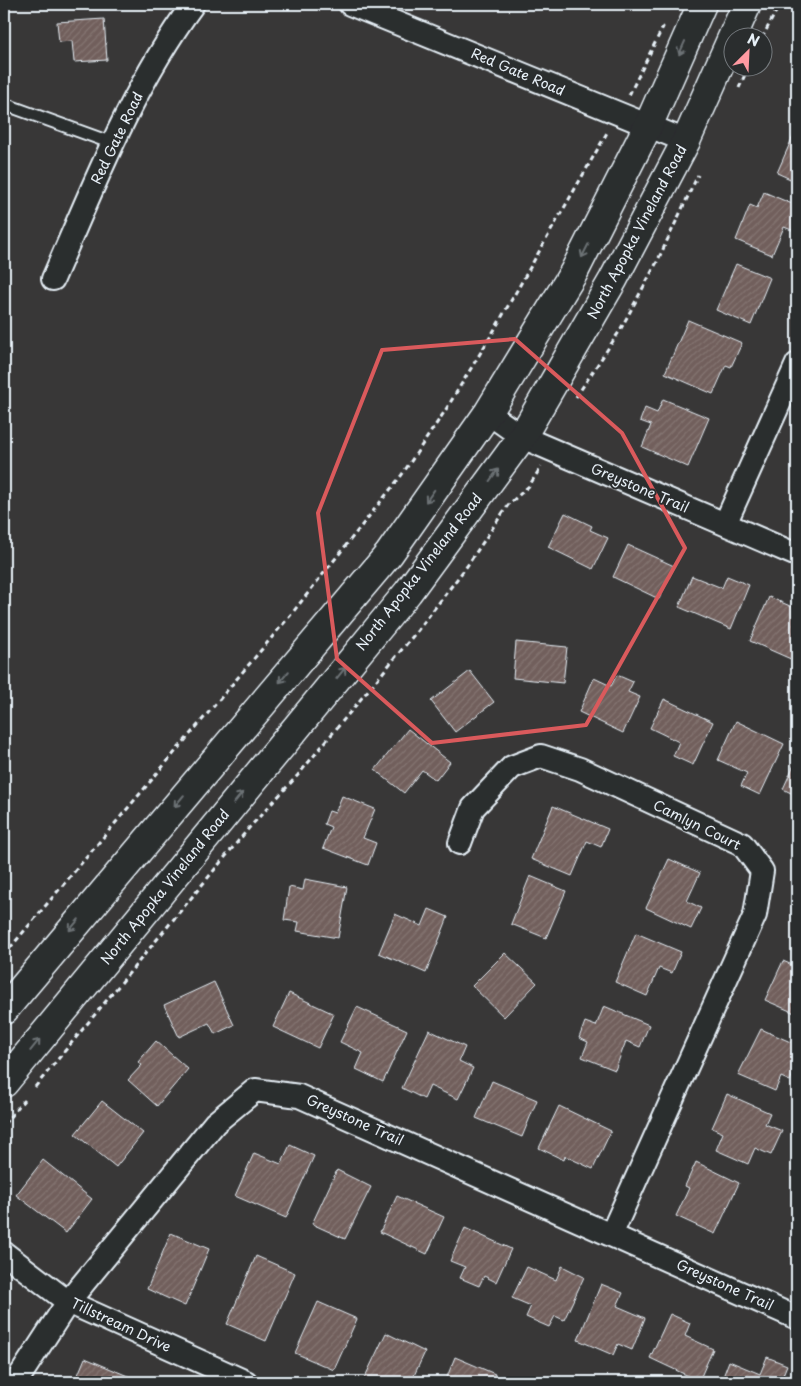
<svg xmlns="http://www.w3.org/2000/svg" width="801" height="1386" viewBox="0 0 801 1386" font-family="'Playpen Sans',sans-serif">
<style>
.building{fill:url(#building-hatch);stroke:#e8f1f8}
.lines{fill:none;stroke-linecap:round;stroke-linejoin:round}
.lane-casing{stroke:#e8f1f8;stroke-width:15}
.street-casing{stroke:#e8f1f8;stroke-width:26}
.secondary-casing{stroke:#e8f1f8;stroke-width:31}
.path{stroke:#e8f1f8;stroke-width:3;stroke-dasharray:5 4;stroke-linecap:butt}
.lane{stroke:#2a2d2e;stroke-width:11}
.street{stroke:#2a2d2e;stroke-width:22}
.secondary{stroke:#2a2d2e;stroke-width:28}
.oneway{stroke:#6c7275}
.marked{fill:none;stroke:#da5a5c;stroke-width:4;stroke-linejoin:round}
.labels{text-anchor:middle;stroke-width:4;stroke-linejoin:round;paint-order:stroke}
.street-label{font-size:14px;fill:#e8f1f8;stroke:#2a2d2e}
</style>
<defs>
<pattern id="building-hatch" width="6" height="6" patternUnits="userSpaceOnUse" patternTransform="scale(1.25)"><rect width="6" height="6" fill="#715e5b"/><path d="M-1 1l2-2M0 6l6-6M5 7l2-2" fill="none" stroke="#857673"/></pattern>
</defs>
<rect width="100%" height="100%" fill="#383737"/>
<filter id="ink" filterUnits="userSpaceOnUse"><feTurbulence type="fractalNoise" baseFrequency=".02" numOctaves="2"/><feDisplacementMap in="SourceGraphic" scale="10" xChannelSelector="R" yChannelSelector="G"/><feConvolveMatrix kernelMatrix="1 2 1 2 8 2 1 2 1" color-interpolation-filters="sRGB"/></filter>
<g filter="url(#ink)">
<!-- building -->
<path class="building" d="M104 19 107 60 74 62 72 41 59 42 57 22Z
M797 127V182L777 173Z
M764 192 797 206V232L784 227 772 255 736 240 750 205 757 208Z
M736 264 770 278 751 325 716 310Z
M688 320 742 343 731 367 726 365 713 394 665 373Z
M663 399 709 418 688 467 642 447 651 425 640 421 645 408 657 413Z
M565 513 592 526 590 530 608 538 593 569 548 547Z
M628 545 674 566 659 599 613 577Z
M692 576 722 588 727 576 749 585 731 629 679 607Z
M769 597 797 609V651L793 660 750 641Z
M516 642 567 647 563 683 513 678Z
M470 671 494 702 455 732 431 701Z
M617 675 633 682 628 692 640 697 623 733 579 712 594 678 611 686Z
M664 699 713 722 693 765 673 756 679 742 650 728Z
M736 721 784 744 760 795 741 786 747 773 718 760Z
M408 729 450 762 436 780 422 770 404 793 375 770Z
M797 758V796L783 789Z
M342 796 375 809 363 838 376 843 368 865 323 848 331 827 324 824 329 811 335 813Z
M553 806 608 829 601 847 587 841 572 876 531 859Z
M669 859 700 873 687 901 701 908 691 929 646 908Z
M530 876 566 891 546 938 511 924Z
M305 879 347 887 338 938 297 931 299 922 284 920 289 887 303 890Z
M429 909 448 917 426 973 379 953 395 914 422 926Z
M636 933 681 952 672 973 659 968 647 996 615 982Z
M505 953 537 983 504 1017 472 986Z
M783 961 797 967V1014L765 1000Z
M214 982 234 1025 215 1034 209 1023 179 1037 164 1005Z
M289 993 334 1014 318 1048 273 1027Z
M604 1006 649 1025 640 1047 626 1041 615 1070 582 1057 588 1042 579 1038 585 1022 596 1026Z
M357 1007 407 1030 383 1082 356 1069 363 1053 340 1042Z
M761 1029 795 1044 790 1057 797 1060V1065L790 1081 781 1077 775 1091 738 1075Z
M429 1030 465 1047 459 1061 473 1068 458 1099 430 1086 424 1099 402 1088Z
M156 1041 188 1069 157 1106 128 1080 142 1065 138 1062Z
M492 1081 537 1100 522 1137 476 1118Z
M727 1094 770 1113 765 1124 782 1131 771 1155 755 1148 748 1164 716 1150 723 1133 712 1128Z
M102 1101 143 1133 116 1167 75 1134Z
M559 1106 611 1131 593 1169 565 1156 564 1160 539 1148Z
M290 1145 314 1156 286 1218 235 1196 254 1153 281 1164Z
M43 1160 92 1199 66 1233 16 1195Z
M696 1162 739 1183 715 1234 676 1216 689 1188 685 1186Z
M337 1170 371 1187 345 1239 312 1224Z
M397 1196 444 1217 427 1254 380 1232Z
M465 1228 511 1249 496 1282 484 1276 479 1286 460 1278 465 1267 450 1261Z
M171 1233 209 1249 185 1306 147 1289Z
M256 1256 295 1273 266 1341 227 1324Z
M562 1266 584 1277 564 1320 555 1316 549 1327 526 1317 531 1306 512 1298 527 1267 556 1280Z
M601 1284 623 1293 617 1306 645 1318 632 1350 618 1344 613 1355 578 1340Z
M318 1302 357 1319 334 1370 295 1353Z
M4 1303 10 1308 4 1317Z
M670 1314 690 1323 685 1336 713 1349 699 1381 650 1358Z
M386 1333 425 1352 411 1382 363 1381Z
M455 1357 495 1374 491 1382H445Z
M767 1357 787 1365 780 1382H721L729 1361 760 1374Z
M85 1358 142 1382H75Z"/>
<g class="lines">
<defs>
<path id="lane" d="M4 104 112 143"/>
<path id="street" d="M350 4 686 141
M53 279C94 185 132 87 193 4
M488 413 522 437 797 555
M725 524 797 364
M460 843 473 808 512 767 541 756 580 769 742 844 762 871 755 915 611 1235
M4 1253 68 1302 246 1382
M16 1382 68 1302 215 1123 255 1090 299 1096 797 1318"/>
<path id="secondary" d="M4 1010 389 554 488 413 574 272 648 126 702 4
M4 1083 408 592 522 437 613 280 686 141 747 4"/>
</defs>
<!-- lane casing -->
<use href="#lane" class="lane-casing"/>
<!-- street casing -->
<use href="#street" class="street-casing"/>
<!-- secondary casing -->
<use href="#secondary" class="secondary-casing"/>
<!-- path -->
<path class="path" d="M762 38 780 4
M739 88 748 68
M629 95 664 25
M576 397 619 332 657 262 698 175
M4 955 289 617 401 476 445 411 492 334 608 131
M35 1087 249 828 298 775 418 630 467 566 508 505 529 486 541 467
M4 1124 24 1100"/>
<!-- lane -->
<use href="#lane" class="lane"/>
<!-- street -->
<use href="#street" class="street"/>
<!-- secondary -->
<use href="#secondary" class="secondary"/>
</g>
<!-- one-way arrows -->
<defs><path id="oneway-shaft" d="M-6 0H5M1.5-3L5.5 0L1.5 3" fill="none" stroke-width="1.6" stroke-linecap="round" stroke-linejoin="round" transform="scale(1.25)"/></defs>
<g class="oneway">
<use href="#oneway-shaft" transform="translate(682 48) rotate(114)"/>
<use href="#oneway-shaft" transform="translate(585 251) rotate(117)"/>
<use href="#oneway-shaft" transform="translate(494 475) rotate(-54)"/>
<use href="#oneway-shaft" transform="translate(430 496) rotate(125)"/>
<use href="#oneway-shaft" transform="translate(341 673) rotate(-51)"/>
<use href="#oneway-shaft" transform="translate(284 677) rotate(130)"/>
<use href="#oneway-shaft" transform="translate(238 798) rotate(-51)"/>
<use href="#oneway-shaft" transform="translate(179 801) rotate(130)"/>
<use href="#oneway-shaft" transform="translate(74 925) rotate(130)"/>
<use href="#oneway-shaft" transform="translate(35 1045) rotate(-51)"/>
</g>
</g>
<!-- marked area -->
<path class="marked" d="M515 339 622 433 685 548 586 725 432 743 337 659 318 513 382 350Z"/>
<g class="labels">
<!-- street labels -->
<g class="street-label">
<text transform="translate(518 72) rotate(23)" y="5">Red Gate Road</text>
<text transform="translate(117 138) rotate(-64)" y="5">Red Gate Road</text>
<text transform="translate(637 232) rotate(-62)" y="5">North Apopka Vineland Road</text>
<text transform="translate(640 488) rotate(23)" y="5">Greystone Trail</text>
<text transform="translate(419 572) rotate(-52)" y="5">North Apopka Vineland Road</text>
<text transform="translate(697 825) rotate(26)" y="5">Camlyn Court</text>
<text transform="translate(165 887) rotate(-51)" y="5">North Apopka Vineland Road</text>
<text transform="translate(355 1120) rotate(24)" y="5">Greystone Trail</text>
<text transform="translate(725 1285) rotate(24)" y="5">Greystone Trail</text>
<text transform="translate(121 1325) rotate(25)" y="5">Tillstream Drive</text>
</g>
</g>
<!-- margin -->
<rect width="801" height="1386" fill="none" stroke="#2a2d2e" stroke-width="20"/>
<rect x="10" y="10" width="781" height="1366" fill="none" stroke="#e8f1f8" stroke-width="2" filter="url(#ink)"/>
<!-- north arrow -->
<g transform="translate(748 52) rotate(24)"><circle r="24" fill="#2a2d2e" stroke="#767b7f"/>
<path d="M0-4L9 19L0 12L-9 19Z" fill="#ff9aa2"/>
<text y="-8" font-size="14" font-weight="bold" text-anchor="middle" fill="#e8f1f8">N</text>
</g>
</svg>
